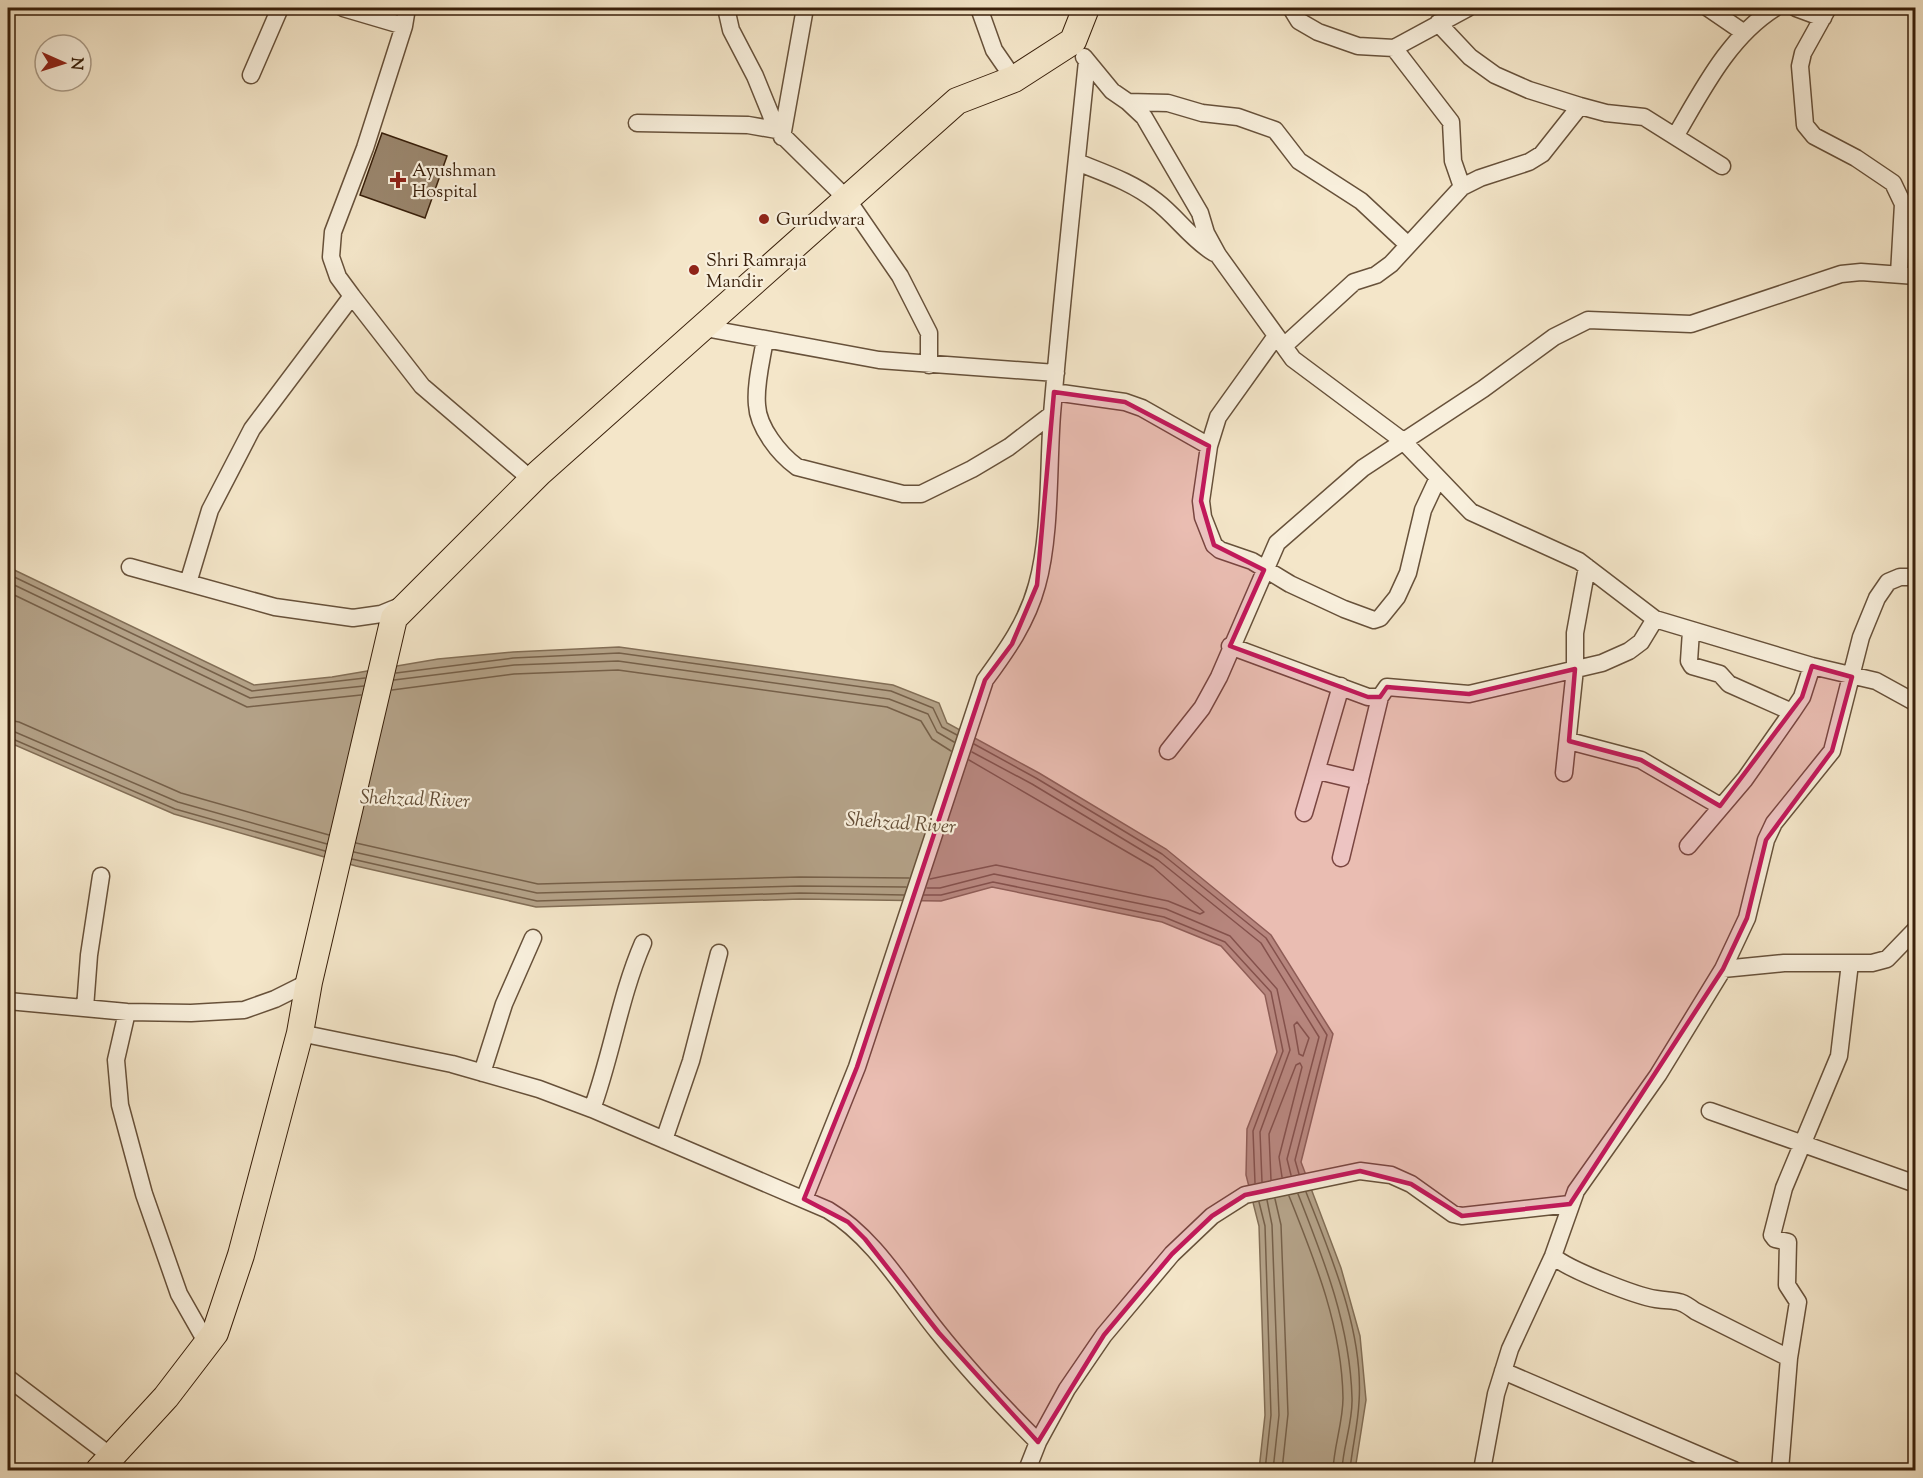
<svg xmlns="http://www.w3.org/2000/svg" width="1923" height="1478" viewBox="0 0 1923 1478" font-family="'Sorts Mill Goudy',serif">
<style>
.water{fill:#b4a288;stroke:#826e56;stroke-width:1.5}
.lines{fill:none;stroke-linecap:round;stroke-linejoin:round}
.shore{stroke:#766049;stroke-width:1.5}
.building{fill:#9a866d;stroke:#381f0a;stroke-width:1.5}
.street-casing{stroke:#67513a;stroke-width:19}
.primary-casing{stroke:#381f0a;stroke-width:28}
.street{stroke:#f8efdc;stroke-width:16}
.primary{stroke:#f4e6c9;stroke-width:26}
.marked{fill:#c2185b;fill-opacity:0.2;stroke:#c2185b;stroke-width:4.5;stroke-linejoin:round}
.poi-dot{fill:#8f2418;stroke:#f8efdc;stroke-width:2}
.labels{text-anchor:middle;stroke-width:4.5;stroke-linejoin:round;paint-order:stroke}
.poi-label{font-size:18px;fill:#381f0a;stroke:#f8efdc;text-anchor:start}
.water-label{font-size:20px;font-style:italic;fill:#634d36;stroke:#f8efdc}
</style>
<rect width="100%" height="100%" fill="#f4e6c9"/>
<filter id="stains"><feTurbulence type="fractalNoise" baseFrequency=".00333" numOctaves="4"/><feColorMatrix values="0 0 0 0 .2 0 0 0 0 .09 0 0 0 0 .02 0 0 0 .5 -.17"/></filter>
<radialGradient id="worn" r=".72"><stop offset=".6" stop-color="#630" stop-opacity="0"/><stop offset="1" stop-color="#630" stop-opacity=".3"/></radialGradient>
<!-- water -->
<path class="water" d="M8 567 254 685 332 677 438 659 513 652 619 647 893 685 939 703 947 723 1039 773 1166 849 1271 935 1333 1034 1301 1162 1341 1268 1360 1336 1366 1400 1355 1470H1259L1265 1415 1259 1226 1246 1175 1247 1129 1277 1052 1265 995 1221 946 1162 922 992 887 941 901 800 899 536 907 356 866 174 814 8 742Z"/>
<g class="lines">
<!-- shore -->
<path class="shore" d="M8 574 252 691 365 678
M8 582 250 698 364 686
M8 592 247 707 361 695
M396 673 513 658 619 653 891 691 933 708 942 727 957 735
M394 680 514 665 618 661 889 699 928 714 937 732 954 742
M392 690 514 674 618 670 887 707 921 721 932 739 951 751
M8 720 19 722 181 793 329 835
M8 729 178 802 327 844
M8 737 175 809 325 851
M974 744 1036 778 1162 854 1266 938 1327 1035 1295 1160 1299 1174
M972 752 1032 784 1158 860 1261 943 1319 1037 1287 1159 1291 1175
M356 843 538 884 800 877 909 878
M354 852 537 893 800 886 906 887
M352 859 537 901 800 893 904 895
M930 879 996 865 1168 901 1200 914 1204 912 1153 867 969 760
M927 888H940L994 874 1166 909 1230 936 1277 989 1290 1050 1260 1132 1262 1182
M924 895H941L993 882 1164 917 1225 942 1271 992 1283 1051 1253 1131 1255 1183
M1297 1022 1309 1038 1303 1056 1299 1054 1294 1025Z
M1271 1180 1269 1134 1296 1065 1300 1063 1302 1067 1279 1157 1282 1177
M1306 1192C1331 1256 1364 1332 1359 1402 1358 1425 1352 1448 1350 1470
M1298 1194C1324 1260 1350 1325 1352 1398 1353 1422 1343 1446 1342 1470
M1289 1196C1315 1261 1342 1327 1343 1398 1343 1422 1334 1446 1333 1470
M1275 1199 1281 1225 1288 1414 1282 1470
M1267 1200 1272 1225 1279 1415 1273 1470
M1259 1202 1265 1226 1271 1415 1265 1470"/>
</g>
<!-- building -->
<path class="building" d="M382 133 447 156 425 218 360 195Z"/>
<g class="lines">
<defs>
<path id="street" d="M343 8 404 26
M407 8 404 26 365 148 333 232 331 257 338 277 352 296 422 386 532 480
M726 8 731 30 755 76 777 130 847 199 900 276 929 333V365
M979 8 994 50 1014 79
M1291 8 1299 21 1318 32 1358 46 1394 48 1468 8
M1708 8 1743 32
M1796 8 1823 18
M1828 8 1803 53 1800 66 1805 125 1814 136 1856 158 1893 183 1903 204 1899 274
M1438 23 1470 57 1495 75 1529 90 1580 106 1606 113 1644 117 1722 166
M1394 48 1451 122 1453 161 1462 187
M1084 57 1112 91 1128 102 1144 117 1200 213 1206 233 1218 255 1293 359 1403 441 1471 512 1579 561 1655 619 1812 666 1876 681 1916 703
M251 75 280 8
M1128 102 1168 103 1202 113 1238 117 1275 130 1299 161 1361 201 1407 244
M637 123 748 125 777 130
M1676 135C1703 89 1729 37 1775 8
M782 137 805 8
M1077 162C1104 173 1132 182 1156 201 1177 217 1191 239 1214 253
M705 328 879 360 1056 373
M1276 336 1218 417 1209 446 1201 501 1203 517 1214 545 1220 550 1252 561 1290 584 1344 609 1374 620 1380 618 1397 597 1408 573 1423 510 1437 480
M765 339C762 359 755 384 757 405 758 427 779 454 797 467L903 494H921L972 469 1009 447 1052 414
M1284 346 1354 282 1376 275 1391 264 1462 187 1480 178 1529 162 1542 154 1580 106
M1054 392 1125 402 1142 408 1209 446
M130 567 275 607 353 618 381 614 403 605
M188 583 210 510 252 429 352 296
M1691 631 1689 661 1692 666 1720 674 1729 684 1792 712
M1230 646 1368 697H1380L1387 687 1469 694 1602 663 1629 651 1641 642 1655 619
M1569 741 1641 760 1720 806
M1168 751 1202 708 1219 677 1277 543 1363 468 1483 389 1554 337 1588 320 1691 324 1841 274 1861 272 1916 276
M1318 771 1360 781
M1564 773 1575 669V633L1587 567
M1304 813 1341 686
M1688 846 1745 779 1792 712 1802 697 1812 666
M1341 858 1380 697
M1723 969 1784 963H1872L1887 959 1916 929
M8 1001 127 1012 191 1013 244 1010 275 999 309 982
M85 1008 89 955 101 876
M127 1012 116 1060 120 1105 144 1194 179 1294 208 1345
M300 1033 452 1064 539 1089 592 1109 828 1210C875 1238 904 1290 938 1332 969 1371 1003 1407 1038 1442
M482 1073 504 1004 533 938
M592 1109C612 1054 620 996 643 943
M1710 1111 1916 1184
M664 1140 691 1061 719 953
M804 1199 857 1067 985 680C1007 650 1027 622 1037 585 1051 535 1048 467 1052 414 1062 296 1075 178 1087 61
M1553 1256C1567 1269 1636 1296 1656 1299 1675 1302 1678 1298 1695 1311L1789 1358
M1503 1371 1734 1470
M8 1378 112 1457
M1027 1470 1038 1442 1067 1389 1104 1335 1172 1254 1212 1216 1245 1195 1360 1171 1391 1175 1411 1184 1453 1214 1462 1216 1570 1204
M1482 1470 1496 1394 1510 1349 1553 1256 1576 1191 1658 1075 1723 969 1747 918 1766 840 1774 823 1832 751 1861 637 1877 598 1888 582 1900 577H1916
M1780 1470 1789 1358 1798 1302 1787 1285 1788 1242 1775 1239 1772 1235 1784 1188 1839 1056 1850 963"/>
<path id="primary" d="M99 1470 166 1397 215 1333 241 1255 300 1033 309 982 394 618 539 473 957 101 1014 79 1073 41 1086 8"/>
</defs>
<!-- street casing -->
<use href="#street" class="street-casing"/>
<!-- primary casing -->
<use href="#primary" class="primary-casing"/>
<!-- street -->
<use href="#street" class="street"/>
<!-- primary -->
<use href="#primary" class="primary"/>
</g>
<!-- marked area -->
<path class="marked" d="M1054 392 1125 402 1209 446 1201 501 1214 545 1264 570 1230 646 1368 697H1380L1387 687 1469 694 1575 669 1569 741 1641 760 1720 806 1802 697 1812 666 1852 677 1832 751 1766 840 1747 918 1723 969 1570 1204 1462 1216 1411 1184 1360 1171 1245 1195 1212 1216 1172 1254 1104 1335 1038 1442 939 1333 865 1239 848 1222 804 1199 857 1067 985 680 1012 644 1037 585Z"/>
<!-- markers -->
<g class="poi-dot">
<path d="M395 171h6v6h6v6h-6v6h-6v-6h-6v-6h6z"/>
<circle cx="764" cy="219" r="6"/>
<circle cx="694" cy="270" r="6"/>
</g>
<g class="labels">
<!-- poi labels -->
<g class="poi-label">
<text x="412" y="176">Ayushman<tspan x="412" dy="21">Hospital</tspan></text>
<text x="776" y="225">Gurudwara</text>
<text x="706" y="266">Shri Ramraja<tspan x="706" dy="21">Mandir</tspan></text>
</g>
<!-- water labels -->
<g class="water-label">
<text transform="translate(415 798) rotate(2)" y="7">Shehzad River</text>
<text transform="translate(901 822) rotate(4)" y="7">Shehzad River</text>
</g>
</g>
<!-- margin -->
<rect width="1923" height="1478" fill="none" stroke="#f4e6c9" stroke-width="30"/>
<rect x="9" y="9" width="1905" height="1460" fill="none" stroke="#381f0a" stroke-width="3"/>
<rect x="15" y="15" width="1893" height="1448" fill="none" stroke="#381f0a" stroke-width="1.5"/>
<!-- north arrow -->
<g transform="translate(63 63) rotate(93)"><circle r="28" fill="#f8efdc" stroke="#ab9c88" stroke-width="1.5"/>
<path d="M0-4.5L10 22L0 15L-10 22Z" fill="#8f2418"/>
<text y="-9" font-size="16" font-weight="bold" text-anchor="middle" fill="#381f0a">N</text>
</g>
<rect width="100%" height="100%" filter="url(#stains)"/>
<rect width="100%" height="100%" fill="url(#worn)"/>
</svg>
